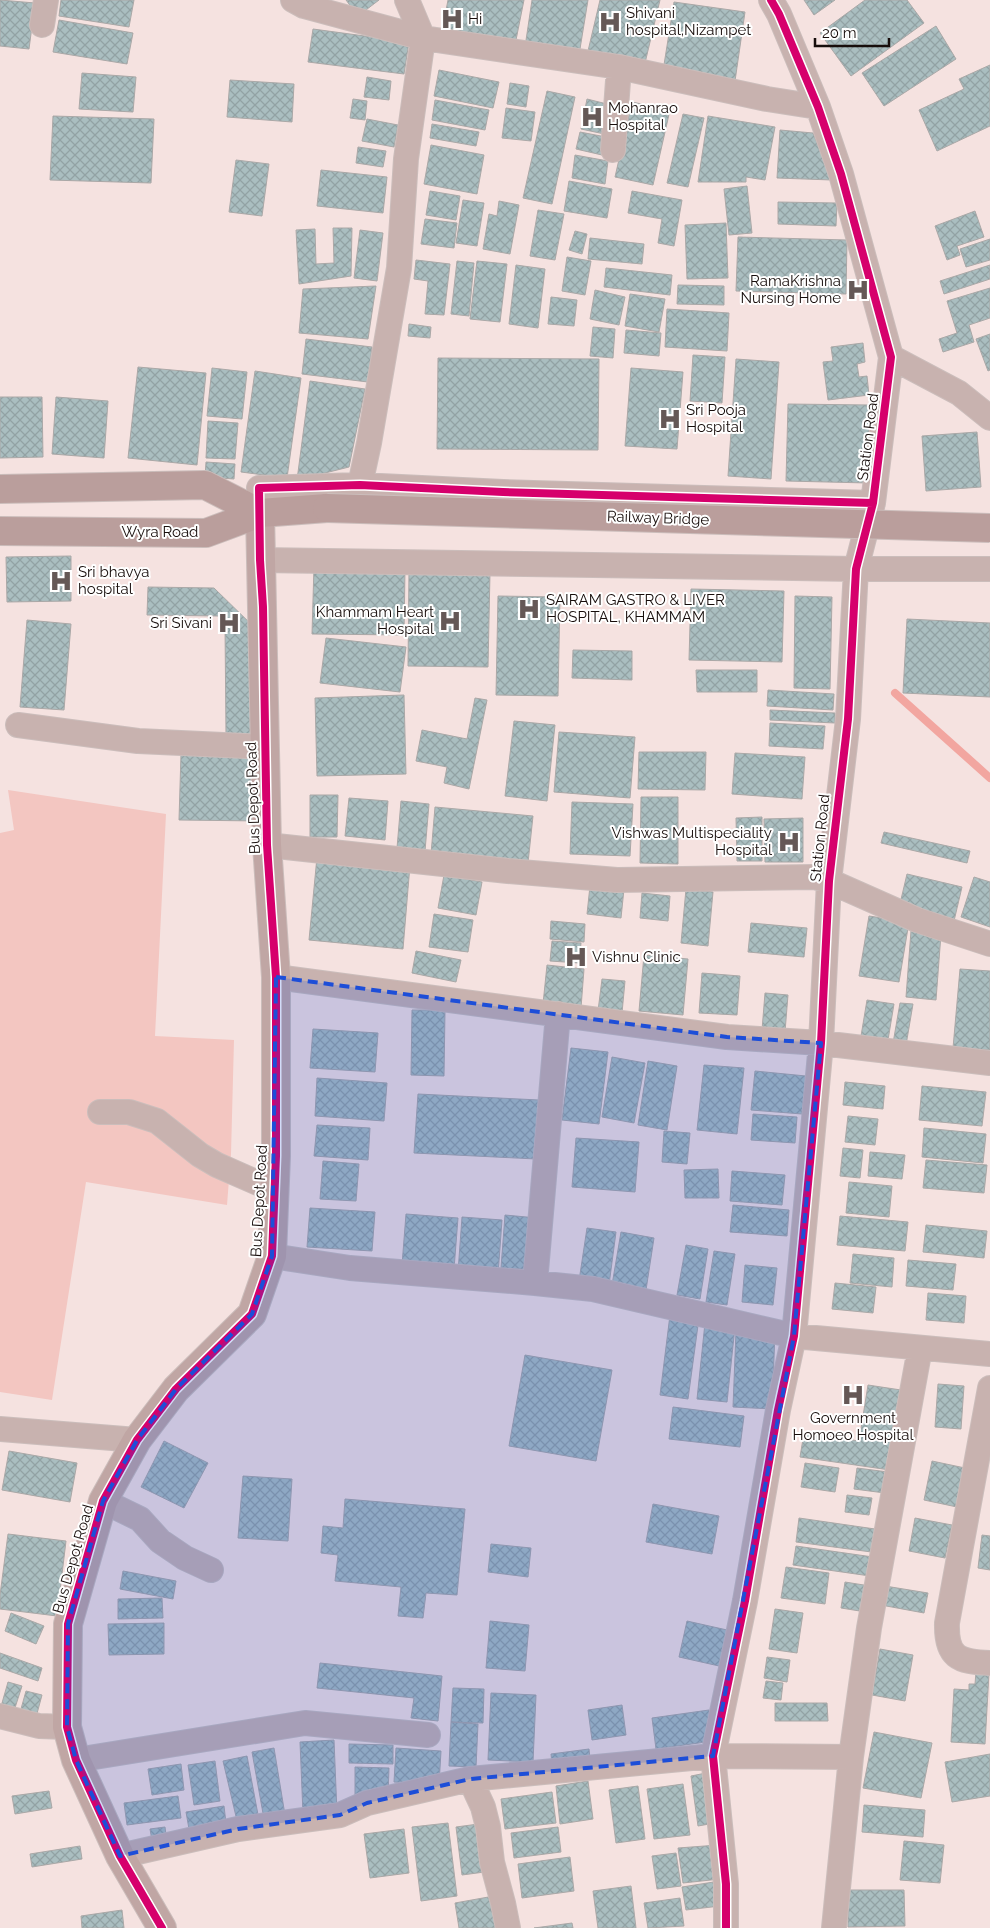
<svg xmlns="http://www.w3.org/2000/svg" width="990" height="1928" viewBox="0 0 990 1928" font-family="Raleway,sans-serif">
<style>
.green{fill:#f3c6c1}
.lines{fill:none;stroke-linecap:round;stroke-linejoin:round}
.stream{stroke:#f2a6a0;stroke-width:8}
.building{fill:url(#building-cross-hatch);stroke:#aaa8a7}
.street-casing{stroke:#cbbdbb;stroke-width:26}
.secondary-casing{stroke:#cbbdbb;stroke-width:30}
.primary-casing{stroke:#cbbdbb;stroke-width:30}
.street{stroke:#c8b2af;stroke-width:24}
.secondary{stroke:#c0a6a4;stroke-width:28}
.primary{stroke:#ba9e9c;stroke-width:28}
.primary-bridge-casing{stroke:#cbbdbb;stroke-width:30;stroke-linecap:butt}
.primary-bridge{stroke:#ba9e9c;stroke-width:28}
.cycleway-casing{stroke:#fff;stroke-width:11}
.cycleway{stroke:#d6006c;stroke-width:8}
.marked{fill:#1d4ed8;fill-opacity:0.2;stroke:#1d4ed8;stroke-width:4;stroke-dasharray:10 6;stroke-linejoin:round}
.labels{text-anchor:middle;stroke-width:4;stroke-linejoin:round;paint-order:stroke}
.poi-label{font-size:15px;fill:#170d0b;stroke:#fff;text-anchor:start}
.street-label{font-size:15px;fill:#170d0b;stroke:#fff}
</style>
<defs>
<pattern id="building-cross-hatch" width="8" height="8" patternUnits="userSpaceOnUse" patternTransform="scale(1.25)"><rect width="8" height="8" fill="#aabec0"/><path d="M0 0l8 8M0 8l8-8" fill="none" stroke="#92a2a4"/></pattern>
</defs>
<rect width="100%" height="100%" fill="#f5e2e0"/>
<!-- green -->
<path class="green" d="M8 790 166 814 155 1036 234 1040 231 1154 227 1205 86 1182 52 1400 0 1392V833L14 830Z"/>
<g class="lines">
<!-- stream -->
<path class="stream" d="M895 693 990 778"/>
</g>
<!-- building -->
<path class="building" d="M0 0 35 3 29 49 0 46Z
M61 0H134L129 27 59 16Z
M346 0H379L358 16Z
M448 0H524L515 45 442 31Z
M532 0H588L579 55 525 47Z
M600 0H660L645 63 588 51Z
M804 0H835L814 15Z
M865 0H907L924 23 851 76 820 33Z
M674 2 745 12 735 81 663 71Z
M59 20 133 33 127 64 53 52Z
M936 26 956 59 884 106 862 73Z
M313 29 409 42 404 74 308 62Z
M990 65V126L937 151 919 110 964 89 959 79Z
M439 70 499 82 493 108 434 96Z
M82 73 136 77 133 112 79 109Z
M367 77 391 81 389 100 364 97Z
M230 80 294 84 292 122 227 117Z
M510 83 529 86 526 107 507 104Z
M547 91 575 97 552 204 523 198Z
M353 99 367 101 365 120 350 118Z
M587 99 615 106 609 135 581 129Z
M435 100 489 110 485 130 432 120Z
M632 102 670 110 653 185 615 177Z
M506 108 535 112 531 141 502 138Z
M683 114 704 118 688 187 667 183Z
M53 116 154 119 151 183 50 180Z
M708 116 775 127 765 180 746 177V182H698Z
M367 119 398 125 394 147 362 141Z
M432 124 479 132 476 146 430 138Z
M780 130 813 133 832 180 777 178Z
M580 132 606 137 602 155 576 149Z
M431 145 484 155 477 194 424 184Z
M358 147 386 151 383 167 356 163Z
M575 155 608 161 605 184 572 178Z
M236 160 269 164 262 216 229 212Z
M321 170 387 177 383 213 317 206Z
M569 181 612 189 607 218 564 211Z
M747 186 752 233 729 235 724 189Z
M430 191 460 196 456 220 426 215Z
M632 191 682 200 674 246 658 243 662 219 628 213Z
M463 200 484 203 477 246 456 243Z
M499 201 519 205 510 254 483 249 489 214 497 216Z
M778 202 837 203 836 226 778 224Z
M538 210 564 214 555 260 530 256Z
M975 211 984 237 957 246 960 255 947 260 935 226Z
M425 219 457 223 454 248 421 244Z
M726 223 728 278 687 279 685 225Z
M333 228H352L351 276 299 284 296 230 315 229 316 264 334 263Z
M360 230 383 233 377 281 354 278Z
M575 231 587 234 582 254 569 250Z
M738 237 847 240 846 294 736 291Z
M590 238 644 244 642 264 588 259Z
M990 239V260L966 267 960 249Z
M567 257 591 261 585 295 562 291Z
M416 260 450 264 444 315 425 314 428 281 414 279Z
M457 261 474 263 469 316 451 314Z
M477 261 507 264 500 322 470 319Z
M516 265 545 269 538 328 509 324Z
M990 265V279L944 294 940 281Z
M606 268 672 275 670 295 604 287Z
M678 285 724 286V305L677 304Z
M376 286 368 339 299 333 303 289Z
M990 288V318L969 325 974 342 943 352 939 339 957 333 947 301Z
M595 290 625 297 619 325 590 319Z
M630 294 665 299 659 332 625 326Z
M551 297 577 300 574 326 548 324Z
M667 309 729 313 727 351 665 347Z
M409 324 431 327 430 338 408 336Z
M593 327 615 329 613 358 590 356Z
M626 330 661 333 659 356 624 353Z
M990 334V370L988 371 976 339Z
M306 339 372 347 368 382 302 374Z
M863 343 865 362 857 364 859 377 867 376 869 395 828 400 823 362 833 361 831 347Z
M693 355 725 357 722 403 690 401Z
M438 358 599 359 598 450 437 449Z
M736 359 779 362 771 479 728 476Z
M138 367 206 373 197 465 128 458Z
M212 368 247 372 242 419 207 416Z
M631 368 683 372 677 449 625 446Z
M255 371 301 378 287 478 241 472Z
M310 381 365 389 349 467 297 480Z
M0 397H42L43 457 0 458Z
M56 397 108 401 104 458 52 454Z
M788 404 870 405 868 483 786 481Z
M208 421 238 423 235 459 206 458Z
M977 432 981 487 926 491 922 436Z
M206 462 235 464 234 479 205 477Z
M71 556V601L7 602 6 557Z
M314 566 405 568 404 635 312 634Z
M409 571 490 572 488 667 408 666Z
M148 587 214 588 255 628V735H226L225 625 218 616 147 615Z
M691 589 784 591 782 662 689 660Z
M498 596 560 597 558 696 496 695Z
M795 596 832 597 830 689 794 688Z
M907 619 990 623V697L903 693Z
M27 620 71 624 64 710 20 707Z
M326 638 406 647 400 692 320 683Z
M573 650 632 651V680L572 678Z
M696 670H757V692H697Z
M768 690 834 694 833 710 767 706Z
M404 695 406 774 317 776 315 698Z
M475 698 487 700 469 789 444 783 447 767 416 761 422 730 467 739Z
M770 710 835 713V723L770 720Z
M514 721 555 725 547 801 505 796Z
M770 723 825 726 823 749 769 746Z
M559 732 635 737 630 798 554 792Z
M639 752H706L705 790 638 789Z
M735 753 805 757 802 799 732 794Z
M181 754 261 756 259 821 179 820Z
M310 795H338L337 837H310Z
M641 797H678V864L640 863Z
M349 798 388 801 385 840 345 836Z
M401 801 429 804 425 851 397 848Z
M572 802 633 804 630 856 570 854Z
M435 807 533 816 528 863 431 854Z
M762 817V861H737L736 818Z
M803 818V862H765L764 819Z
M884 832 970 851 967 863 881 843Z
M317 857 410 865 403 949 309 940Z
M907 874 962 887 954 921 899 908Z
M444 875 482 882 476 915 438 908Z
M974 877 990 882V927L961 917Z
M590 886 624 889 621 918 587 914Z
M686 889 713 892 708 946 681 943Z
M642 893 670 896 668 921 640 918Z
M434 914 473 920 468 952 429 947Z
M869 916 909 922 899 982 859 976Z
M551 921 585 924 584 942 550 939Z
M751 923 807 928 804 957 748 952Z
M911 931 941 934 936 1000 906 997Z
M552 941 581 943 579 963 550 961Z
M416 951 461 960 456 982 412 973Z
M644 955 688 959 683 1015 639 1011Z
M547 965 584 969 581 1008 543 1004Z
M960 969 990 971V1050L953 1048Z
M702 973 740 976 737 1015 699 1013Z
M602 979 625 981 622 1013 598 1011Z
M765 993 788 995 785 1032 762 1030Z
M867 1000 894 1004 888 1040 861 1036Z
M900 1003 913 1004 905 1051 892 1049Z
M412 1010H445L444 1076 411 1075Z
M313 1029 378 1033 375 1072 310 1068Z
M571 1048 608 1052 599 1124 562 1120Z
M612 1057 645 1063 634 1123 602 1117Z
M648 1061 677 1066 667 1130 638 1125Z
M704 1065 744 1068 737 1134 697 1130Z
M755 1071 806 1076 802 1114 751 1110Z
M317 1078 387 1083 384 1121 315 1116Z
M845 1082 885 1086 883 1109 843 1105Z
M922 1086 986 1092 982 1126 919 1120Z
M418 1094 539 1100 536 1159 414 1153Z
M753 1114 797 1117 795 1143 751 1140Z
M848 1116 878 1119 875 1145 845 1142Z
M317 1125 370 1128 368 1160 314 1156Z
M924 1128 986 1134 983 1163 922 1157Z
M664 1131 690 1133 687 1164 662 1162Z
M576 1138 639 1142 635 1192 572 1187Z
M843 1148 863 1150 860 1178 840 1176Z
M870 1152 905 1155 902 1179 868 1176Z
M926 1160 987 1165 984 1193 923 1188Z
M323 1161 359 1164 356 1201 320 1199Z
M718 1169 719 1198H685L684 1170Z
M732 1171 785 1175 782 1205 730 1201Z
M849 1182 892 1186 889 1217 846 1213Z
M733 1205 789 1210 787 1236 730 1232Z
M310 1208 375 1212 372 1251 307 1247Z
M406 1214 458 1218 454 1269 402 1265Z
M505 1215 537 1218 533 1270 501 1268Z
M840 1216 908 1222 905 1251 837 1245Z
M462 1217 502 1220 498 1275 458 1272Z
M926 1225 987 1231 984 1258 923 1252Z
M587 1228 616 1232 609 1285 579 1281Z
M621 1232 654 1238 646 1290 612 1285Z
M686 1245 708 1249 700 1299 677 1295Z
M714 1251 735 1254 727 1305 706 1302Z
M853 1254 894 1258 892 1287 850 1283Z
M908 1260 956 1264 953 1290 906 1286Z
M745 1265 777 1268 773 1305 742 1302Z
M835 1283 876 1287 873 1313 832 1309Z
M928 1293 966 1296 964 1323 926 1320Z
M670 1315 699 1318 688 1399 660 1395Z
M705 1323 735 1327 727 1402 697 1399Z
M736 1331 775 1332 772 1409 733 1407Z
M525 1355 612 1370 596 1461 509 1446Z
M938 1384 964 1386 961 1429 935 1427Z
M868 1385 901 1390 890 1470 800 1457 804 1433 859 1441Z
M673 1407 744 1416 740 1447 669 1439Z
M164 1441 208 1463 184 1508 141 1487Z
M9 1451 77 1463 70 1502 2 1490Z
M932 1461 965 1468 957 1507 924 1500Z
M805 1463 839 1468 835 1492 801 1487Z
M857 1468 888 1472 885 1493 854 1489Z
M243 1476 292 1479 288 1541 238 1538Z
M847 1495 872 1498 869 1515 845 1512Z
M345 1499 465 1509 457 1595 426 1593 423 1618 398 1616 401 1587 335 1581 338 1555 321 1553 323 1526 343 1528Z
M653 1504 719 1516 712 1554 646 1542Z
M799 1518 882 1530 879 1553 796 1542Z
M915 1518 952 1525 945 1558 909 1551Z
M8 1534 66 1541 57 1616 0 1609V1595Z
M982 1535 990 1536V1570L978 1568Z
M491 1544 531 1548 528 1577 488 1572Z
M796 1546 873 1557 870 1576 793 1565Z
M786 1567 829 1573 825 1604 781 1598Z
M123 1571 176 1581 173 1599 120 1589Z
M845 1582 870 1586 866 1612 841 1608Z
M885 1586 928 1593 924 1613 881 1605Z
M162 1598 163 1618 118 1619V1599Z
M775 1609 803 1613 797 1653 769 1649Z
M11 1613 44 1626 36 1644 5 1631Z
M490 1621 529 1625 525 1671 486 1668Z
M687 1621 736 1632 728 1668 679 1657Z
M164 1623V1654L109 1655 108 1624Z
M880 1649 913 1655 905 1701 872 1695Z
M0 1653 42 1668 38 1681 0 1668Z
M767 1657 790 1660 787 1682 764 1678Z
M320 1663 442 1676 438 1721 411 1718 414 1698 317 1688Z
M976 1672 989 1673 985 1744 951 1742 954 1689 969 1690V1684H975Z
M766 1681 783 1683 781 1700 763 1698Z
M8 1682 22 1686 13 1714 0 1710Z
M453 1688 484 1689 483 1723 451 1722Z
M26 1691 42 1695 35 1721 19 1716Z
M491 1693 536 1695 533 1762 488 1760Z
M775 1703H827L828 1721H775Z
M622 1705 626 1735 592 1740 588 1710Z
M709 1710 713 1741 656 1749 652 1718Z
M451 1722 478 1724 476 1767 449 1766Z
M874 1732 932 1743 921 1798 863 1788Z
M334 1740 337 1813 303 1814 300 1742Z
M349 1744 393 1745V1764L349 1763Z
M274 1748 285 1815 264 1819 252 1752Z
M396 1748 441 1751 439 1785 394 1782Z
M589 1749 590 1759 552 1764 551 1754Z
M990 1754V1796L952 1802 945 1762Z
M247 1756 259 1820 238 1825 223 1761Z
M215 1761 220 1801 194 1805 188 1765Z
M181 1764 184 1790 152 1795 148 1769Z
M355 1767 389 1768 388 1796 355 1795Z
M711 1772 715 1823 698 1826 691 1776Z
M588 1781 593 1819 560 1824 556 1786Z
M683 1784 690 1835 654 1839 647 1789Z
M638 1786 645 1839 616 1843 609 1790Z
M49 1791 52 1808 15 1814 12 1796Z
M552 1792 556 1823 505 1829 501 1799Z
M178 1796 181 1818 127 1825 124 1803Z
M864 1805 925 1810 923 1837 862 1832Z
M224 1806 226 1823 189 1829 186 1812Z
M448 1823 457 1896 421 1901 412 1827Z
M486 1823 492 1871 462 1875 456 1827Z
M165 1827 167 1843 153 1846 150 1829Z
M558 1827 561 1852 514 1858 511 1833Z
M404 1829 409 1873 370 1878 364 1834Z
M904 1841 944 1845 940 1883 900 1880Z
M718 1845 720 1879 683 1883 678 1848Z
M80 1846 82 1859 32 1867 30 1854Z
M676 1853 681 1886 657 1889 652 1856Z
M570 1857 574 1891 522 1898 518 1864Z
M720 1881V1906L686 1910 682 1887Z
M631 1886 636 1928H598L593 1891Z
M848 1890H904L905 1926 848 1927Z
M494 1896 500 1928H459L455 1903Z
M680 1898 684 1926 648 1928 644 1903Z
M122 1910 124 1928H82L81 1916Z
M572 1923 573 1928H534Z"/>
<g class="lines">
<defs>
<path id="street" d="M293 0 304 6 423 38
M407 0 423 38
M42 25 46 0
M613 150 619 67
M891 357 959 393 990 418
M360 485 369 443 399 268 406 159 423 38 619 67 767 99 818 107
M260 513 259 488 360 485 503 492 873 503
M260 560 856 569H990
M18 725 138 741 265 747
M267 845 508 871 617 880 814 877 829 881 917 920 990 944
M276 977 727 1037 821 1043 990 1063
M100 1112H129L157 1121 200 1155 217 1165 274 1190
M272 1256 350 1268 535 1283 593 1289 794 1336 990 1354
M535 1283 558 1014
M990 1388 947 1623C946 1657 958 1662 990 1663
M0 1429 137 1440
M103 1501 140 1519 160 1541 185 1558 211 1570
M0 1716 39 1726 67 1727
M76 1760 305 1723 428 1735
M470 1779 483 1807 488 1827 492 1862 503 1903 508 1928
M120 1856 238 1829 340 1815 367 1803 470 1779 713 1756 851 1757
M726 1928V1884L713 1756 745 1601 778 1410 794 1336 821 1043 829 881 848 719 856 569 873 503 891 357 841 174 818 107 779 14 771 0
M834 1928 851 1757 869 1628 920 1348"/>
<path id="secondary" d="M162 1928 120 1856 76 1760 67 1727 68 1624 103 1501 137 1440 176 1389 252 1314 272 1256 276 1156V977L267 845 260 513"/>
<path id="primary" d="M0 489 205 485 260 513
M0 531 206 533 260 513 327 508"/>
</defs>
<!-- street casing -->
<use href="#street" class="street-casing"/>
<!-- secondary casing -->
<use href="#secondary" class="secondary-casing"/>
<!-- primary casing -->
<use href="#primary" class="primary-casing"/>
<!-- street -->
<use href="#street" class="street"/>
<!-- secondary -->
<use href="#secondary" class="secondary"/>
<!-- primary -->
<use href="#primary" class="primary"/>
<defs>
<path id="primary-bridge" d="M327 508 990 528"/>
</defs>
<!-- primary-bridge casing -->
<use href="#primary-bridge" class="primary-bridge-casing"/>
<!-- primary-bridge -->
<use href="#primary-bridge" class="primary-bridge"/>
<defs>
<path id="cycleway" d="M162 1928 120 1856 76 1760 67 1727 68 1624 103 1501 137 1440 176 1389 252 1314 272 1256 276 1156V977L267 845 263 607 260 560 259 488 360 485 503 492 873 503
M726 1928V1884L713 1756 745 1601 778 1410 794 1336 821 1043 829 881 848 719 856 569 873 503 891 357 841 174 818 107 779 14 771 0"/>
</defs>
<!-- cycleway casing -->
<use href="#cycleway" class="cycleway-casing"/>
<!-- cycleway -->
<use href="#cycleway" class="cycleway"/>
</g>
<!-- marked area -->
<path class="marked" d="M276 977 727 1037 821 1043 794 1336 713 1756 470 1779 367 1803 340 1815 238 1829 120 1856 76 1760 67 1727 68 1624 103 1501 137 1440 176 1389 252 1314 272 1256Z"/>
<!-- icons -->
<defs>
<symbol id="hospital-bare" viewBox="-9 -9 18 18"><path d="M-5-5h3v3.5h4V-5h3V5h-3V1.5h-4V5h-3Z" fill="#655856" stroke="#fff" stroke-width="2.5" paint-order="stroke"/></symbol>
</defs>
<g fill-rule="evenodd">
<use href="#hospital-bare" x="436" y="3" width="32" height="32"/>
<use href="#hospital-bare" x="594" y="6" width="32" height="32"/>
<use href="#hospital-bare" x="576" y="101" width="32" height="32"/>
<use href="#hospital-bare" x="842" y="274" width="32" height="32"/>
<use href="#hospital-bare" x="654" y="403" width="32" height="32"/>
<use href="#hospital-bare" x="45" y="565" width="32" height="32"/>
<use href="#hospital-bare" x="513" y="593" width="32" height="32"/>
<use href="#hospital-bare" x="434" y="605" width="32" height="32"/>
<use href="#hospital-bare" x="213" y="607" width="32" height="32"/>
<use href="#hospital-bare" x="773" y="826" width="32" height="32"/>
<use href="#hospital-bare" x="560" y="941" width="32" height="32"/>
<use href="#hospital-bare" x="837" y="1379" width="32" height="32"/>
</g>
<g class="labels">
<!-- poi labels -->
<g class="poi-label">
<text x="626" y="18">Shivani<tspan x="626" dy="17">hospital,Nizampet</tspan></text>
<text x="468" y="24">Hi</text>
<text x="608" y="113">Mohanrao<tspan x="608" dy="17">Hospital</tspan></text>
<text x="841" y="286" text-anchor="end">RamaKrishna<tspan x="841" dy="17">Nursing Home</tspan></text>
<text x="686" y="415">Sri Pooja<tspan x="686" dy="17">Hospital</tspan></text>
<text x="78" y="577">Sri bhavya<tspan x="78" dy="17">hospital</tspan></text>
<text x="546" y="605">SAIRAM GASTRO &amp; LIVER<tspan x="546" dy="17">HOSPITAL, KHAMMAM</tspan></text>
<text x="434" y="617" text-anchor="end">Khammam Heart<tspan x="434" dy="17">Hospital</tspan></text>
<text x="212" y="628" text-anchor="end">Sri Sivani</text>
<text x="772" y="838" text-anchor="end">Vishwas Multispeciality<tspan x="772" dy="17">Hospital</tspan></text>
<text x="592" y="962">Vishnu Clinic</text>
<text x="853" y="1423" text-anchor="middle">Government<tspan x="853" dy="17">Homoeo Hospital</tspan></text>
</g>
<!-- street labels -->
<g class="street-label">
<text transform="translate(868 437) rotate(-83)" y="5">Station Road</text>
<text transform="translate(658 518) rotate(2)" y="5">Railway Bridge</text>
<text x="160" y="537">Wyra Road</text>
<text transform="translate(253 798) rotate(-92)" y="5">Bus Depot Road</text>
<text transform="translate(820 838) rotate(-84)" y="5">Station Road</text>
<text transform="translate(259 1201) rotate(-87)" y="5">Bus Depot Road</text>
<text transform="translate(73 1559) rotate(-74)" y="5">Bus Depot Road</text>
</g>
</g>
<!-- scale -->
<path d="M815 38v8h74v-8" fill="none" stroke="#170d0b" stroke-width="2.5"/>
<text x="822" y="38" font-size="15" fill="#170d0b" stroke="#ffffff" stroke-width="4" paint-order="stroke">20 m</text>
</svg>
